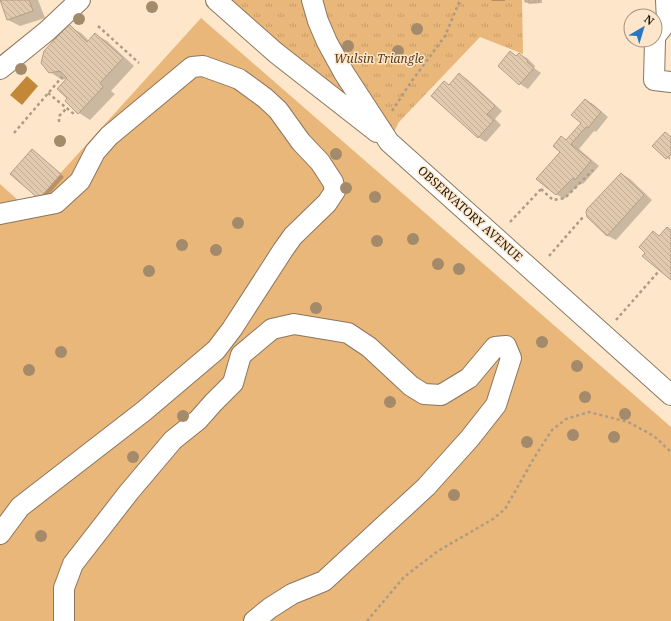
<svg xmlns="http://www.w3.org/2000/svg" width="671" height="621" viewBox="0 0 671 621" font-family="'Noto Serif',serif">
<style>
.grass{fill:#e9b77a}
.park{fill:url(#park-tufts)}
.water{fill:#c38837}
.shadow{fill:#0003}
.building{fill:url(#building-back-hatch);stroke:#b59e83}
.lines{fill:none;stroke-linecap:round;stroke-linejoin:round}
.minor-casing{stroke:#8c765d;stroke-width:22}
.path{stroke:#ad9b85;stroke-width:2.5;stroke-dasharray:3 3;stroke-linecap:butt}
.minor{stroke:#fff;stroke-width:20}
.tree{fill:#a38a6b}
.labels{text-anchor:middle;stroke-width:3;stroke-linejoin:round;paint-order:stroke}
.park-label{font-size:12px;font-style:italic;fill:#583f1d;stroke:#fee6ca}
.street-label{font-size:12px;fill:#20170d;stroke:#fee6ca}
</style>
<defs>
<pattern id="park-tufts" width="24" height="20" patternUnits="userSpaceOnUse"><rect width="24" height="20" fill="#e9b77a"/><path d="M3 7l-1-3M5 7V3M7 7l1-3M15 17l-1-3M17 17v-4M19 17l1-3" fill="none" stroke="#c89d68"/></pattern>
<pattern id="building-back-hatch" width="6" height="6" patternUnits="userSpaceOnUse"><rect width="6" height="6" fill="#e1c9ad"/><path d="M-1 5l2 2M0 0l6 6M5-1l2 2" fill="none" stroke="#c1ac94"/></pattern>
</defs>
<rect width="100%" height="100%" fill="#fee6ca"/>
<!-- grass -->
<path class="grass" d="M201 18 671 427V621H0V184L28 209Z"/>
<!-- park -->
<path class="park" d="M216 0H522L523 54 480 37 399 122 389 142Z"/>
<!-- water -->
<path class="water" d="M27 76 38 86 22 105 10 95Z"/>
<!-- shadow -->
<path class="shadow" d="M1 0H38L45 18 20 26 8 20Z
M491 0H505V1H492Z
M526 0H542V3L529 4 526 1Z
M69 26 81 33 89 41 95 34 107 41 134 66 111 91 115 94 90 120 79 113 68 98V78L62 80 50 72Z
M511 53 517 56 519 54 527 58 535 66 534 68 541 73 528 89 520 84 499 66Z
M459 75 467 79 502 111 495 119 501 125 486 142 478 137 444 82 450 85Z
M585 100 593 104 608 117 596 132 594 131 579 149 599 166 583 184 581 183 564 199 556 194 561 152 567 141 582 123Z
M666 133 671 137 670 160 667 158Z
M33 150 64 177 43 201 40 198Z
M622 174 630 179 652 200 616 240 608 236 587 214Z"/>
<!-- building -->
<path class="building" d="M0 0H29L33 11 7 20Z
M525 0H539V2H525Z
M69 24 87 42 95 33 123 58 100 83 103 87 78 114 65 101 67 98 57 89 67 78 60 71 49 73 41 63 44 51Z
M510 51 516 56 519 53 528 61 527 62 534 68 519 85 498 66Z
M459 73 495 106 487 114 494 120 478 138 431 96 444 81 449 85Z
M585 99 601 112 588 128 586 127 571 144 591 161 575 180 573 178 556 195 536 179 560 152 553 146 561 136 566 140 581 123 571 115Z
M665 132 671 137V154L666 159 652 146Z
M32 149 61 174 39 199 10 174Z
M621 173 644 195 607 236 587 217 586 212 587 209Z
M667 227 671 230V280L642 256 645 253 639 247 653 231 659 236Z"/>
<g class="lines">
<defs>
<path id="minor" d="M216 0 276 53 377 132
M312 0 318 21 327 42 344 73 389 142 671 395
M655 37 667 21 666 0
M655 40 654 80 671 82
M0 69 47 31 80 0
M0 214 56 203 80 181 95 152 109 136 192 67 203 66 239 79 265 98 278 110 301 142 320 162 333 182 335 191 327 203 293 236 283 250 232 329 216 350 144 411 20 507 0 534
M64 621V588L73 564 129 492 173 440 198 420 213 403 233 383 241 355 272 329 294 324 348 333 369 347 411 386 424 394 441 395 469 378 495 347 506 346 511 358 496 405 470 438 426 487 324 581 292 594 270 608 254 621"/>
</defs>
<!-- minor casing -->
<use href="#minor" class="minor-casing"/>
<!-- path -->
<path class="path" d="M98 26 139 63
M48 93 74 114
M392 111 411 82 445 36 460 0
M59 122V116L67 108
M14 133 62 77
M541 189 553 200 565 198 593 170
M510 222 543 187
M549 256 583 217
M616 320 659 271
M367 621 404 577 438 551 493 519 505 509 534 458 552 430 566 419 589 412 628 422 654 436 671 452"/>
<!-- minor -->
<use href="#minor" class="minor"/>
</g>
<!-- trees -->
<g class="tree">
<circle cx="152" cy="7" r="6"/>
<circle cx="79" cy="19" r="6"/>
<circle cx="417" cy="29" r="6"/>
<circle cx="348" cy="46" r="6"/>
<circle cx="398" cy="51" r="6"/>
<circle cx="21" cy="69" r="6"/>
<circle cx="60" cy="141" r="6"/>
<circle cx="336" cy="154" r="6"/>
<circle cx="346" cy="188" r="6"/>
<circle cx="375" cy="197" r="6"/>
<circle cx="238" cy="223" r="6"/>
<circle cx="413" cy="239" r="6"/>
<circle cx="377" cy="241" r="6"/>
<circle cx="182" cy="245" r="6"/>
<circle cx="216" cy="250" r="6"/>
<circle cx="438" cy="264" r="6"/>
<circle cx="459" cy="269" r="6"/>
<circle cx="149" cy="271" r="6"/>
<circle cx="316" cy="308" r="6"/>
<circle cx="542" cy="342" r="6"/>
<circle cx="61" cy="352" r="6"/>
<circle cx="577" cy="366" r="6"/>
<circle cx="29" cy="370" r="6"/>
<circle cx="585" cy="397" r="6"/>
<circle cx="390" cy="402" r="6"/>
<circle cx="625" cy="414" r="6"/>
<circle cx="183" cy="416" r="6"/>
<circle cx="573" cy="435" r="6"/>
<circle cx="614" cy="437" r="6"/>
<circle cx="527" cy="442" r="6"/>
<circle cx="133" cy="457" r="6"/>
<circle cx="454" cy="495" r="6"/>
<circle cx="41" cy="536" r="6"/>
</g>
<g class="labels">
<!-- park labels -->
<g class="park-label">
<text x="379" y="63">Wulsin Triangle</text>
</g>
<!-- street labels -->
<g class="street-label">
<text transform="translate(470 214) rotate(42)" y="4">OBSERVATORY AVENUE</text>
</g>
</g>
<!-- north arrow -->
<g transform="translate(643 28) rotate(38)"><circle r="19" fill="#fee6ca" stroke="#a5937e"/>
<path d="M0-3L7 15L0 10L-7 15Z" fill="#2577c5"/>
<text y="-6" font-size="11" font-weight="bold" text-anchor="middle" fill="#20170d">N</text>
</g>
</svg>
